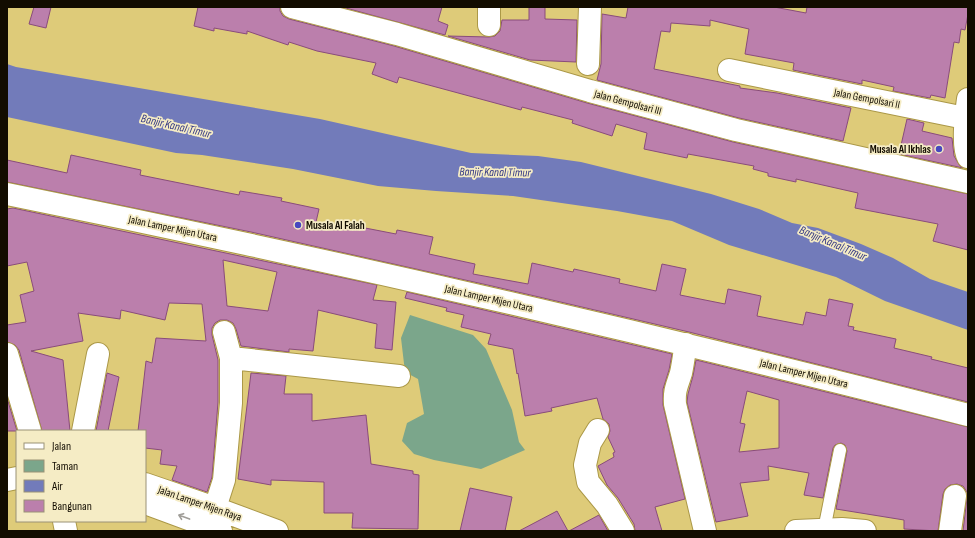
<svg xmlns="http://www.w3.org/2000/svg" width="975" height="538" viewBox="0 0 975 538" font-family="'Sofia Sans Condensed',sans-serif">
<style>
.green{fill:#7ba68b}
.water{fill:#727bba}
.building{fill:#bb7fac;stroke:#894c7b;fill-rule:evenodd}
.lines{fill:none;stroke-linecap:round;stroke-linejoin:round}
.service-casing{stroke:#ab9847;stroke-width:14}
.minor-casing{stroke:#ab9847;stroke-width:24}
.service{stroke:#fff;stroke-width:12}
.minor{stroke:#fff;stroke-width:22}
.oneway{stroke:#a09e99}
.poi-dot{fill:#4749bf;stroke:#f5ecc5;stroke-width:1.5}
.labels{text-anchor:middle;stroke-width:3.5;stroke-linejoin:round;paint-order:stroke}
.street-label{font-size:11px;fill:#120c00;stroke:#f5ecc5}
.poi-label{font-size:11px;font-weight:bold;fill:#120c00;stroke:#f5ecc5;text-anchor:end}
.water-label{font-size:12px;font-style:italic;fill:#343884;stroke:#f5ecc5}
</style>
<rect width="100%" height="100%" fill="#decb79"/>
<!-- green -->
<path class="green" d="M410 315 473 335 486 349 512 410 519 442 525 450 481 469 434 460 414 454 402 441 407 423 424 414 418 379 405 372 401 338Z"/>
<!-- water -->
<path class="water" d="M7 64 16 67 320 119 471 153 538 156 581 162 711 194 759 209 792 223 818 228 861 244 893 258 930 279 968 292V330L885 301 836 277 729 245 672 221 617 211 513 196 436 191 378 186 293 169 202 155 176 153 7 117Z"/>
<!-- building -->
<path class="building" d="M34 7H51L46 28 29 24Z
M198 7H280V11L283 16 289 19 394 46 587 103 733 142 968 194V250L933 241 938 224 855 208 858 193 796 179V182L768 176V173L753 169 754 166 688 154 687 158 644 149 647 133 616 124 612 136 572 123 573 120 522 107 521 110 399 77 397 83 372 74 376 63 317 51 289 42 288 45 247 31V34L214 28V31L194 26Z
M342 7H442L438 21 448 25 445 35Z
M529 7H545V19L577 20 576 62 530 60 448 36 489 37 495 36 500 31 502 20H529Z
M628 7H774L806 13 807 7H968V14L965 30 961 29 959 43 954 42 945 98 931 95 930 98 893 91 894 87 862 80V84L793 70 794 63 745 54 749 29 710 20V26L671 23 670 32 661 31 654 69 740 86V88L777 93 851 108 843 141 739 118 597 80 601 64 602 14 626 18Z
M907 119 924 123 922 131 952 138 954 156 960 166 963 168 899 154Z
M71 155 141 170 140 175 239 195 240 191 282 198 281 201 319 209 316 222 354 230 355 226 396 234 397 230 433 237 429 254 475 264 473 274 528 284 532 263 573 272 574 269 620 279 619 283 656 291 662 264 686 269 680 295 725 304 728 289 761 296 757 316 803 325 806 312 826 316 829 299 853 304 848 326 854 327 853 330 896 339 894 348 932 357 931 359 968 368V402L689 332 492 286 251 232 7 182V160L67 173Z
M13 208 377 285 373 300 396 302 392 350 375 348 377 324 318 310 313 351 289 349V352L241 346 236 329 233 323 227 320H220L215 323 212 328V335L218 360V402L212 477 207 492 172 480 177 466 160 464 162 450 145 448V431H138L146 361 152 363 156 338 206 341 202 304 169 303 165 320 121 310 120 319 78 313 83 341 31 351 63 360 70 431H42L19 350 15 345 7 342V325L26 322 20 295 34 291 27 262 7 266V209ZM223 260 277 272 268 311 227 306Z
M407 292 672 354 669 370 663 389V405L685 499 655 507 662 531H635L634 524 618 498 607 485 598 466 614 457 613 453 615 452 608 437 610 431 609 424 603 419 597 398 551 408 552 411 525 416 518 373 517 374 513 349 488 344 491 334 461 327 464 315 446 311 447 308 405 298Z
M696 360 968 427V531H963L967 498V492L963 486 957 484 950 485 945 489 943 494 938 531 904 529V520L836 509 847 451 845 445 841 443 835 445 833 448 823 498 804 495 809 473 768 466 769 480 740 483 748 516 716 522 687 402 688 394 693 376ZM747 391 779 400V448L739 452 745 424 740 423Z
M107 373 119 377 108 431H96Z
M251 373 286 376 284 394H312V421L366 415 371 464 413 471V474L419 475 418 529 352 528 353 513H324V482L271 480V485L238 479Z
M7 398 17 431H7Z
M470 488 512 497 505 531H460Z
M557 511 568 531H519Z
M599 515 608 531H569Z"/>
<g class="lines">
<defs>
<path id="service" d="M824 530 840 450"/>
<path id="minor" d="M292 7 397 34 590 91 736 130 968 182
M489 7V25
M588 64 590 7
M729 70 965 118
M968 99C966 111 962 147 968 157
M7 194C329 259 650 333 968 415
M686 344C684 354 683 364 681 373 677 386 674 390 675 404L705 531
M7 354 30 431
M231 358 399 376
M598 430 590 443 585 465 588 482 607 505 623 531
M83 431 98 354
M7 480 17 478
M145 484 215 508 277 531
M145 503 221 531
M215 508 224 480 231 403V358L224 332
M64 521 66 531
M796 531 842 529 865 531
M950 531 955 496"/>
</defs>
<!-- service casing -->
<use href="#service" class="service-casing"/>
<!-- minor casing -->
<use href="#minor" class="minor-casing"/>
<!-- service -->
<use href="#service" class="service"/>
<!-- minor -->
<use href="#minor" class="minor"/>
</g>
<!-- one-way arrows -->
<defs><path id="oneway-shaft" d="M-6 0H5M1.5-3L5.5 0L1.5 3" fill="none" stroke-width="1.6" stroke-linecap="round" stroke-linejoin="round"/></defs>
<use class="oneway" href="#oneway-shaft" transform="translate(184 517) rotate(-160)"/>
<!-- markers -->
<g class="poi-dot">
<circle cx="939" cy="149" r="4"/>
<circle cx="298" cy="225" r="4"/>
</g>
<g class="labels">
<!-- street labels -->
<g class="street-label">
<text transform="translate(867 98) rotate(11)" y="4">Jalan Gempolsari II</text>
<text transform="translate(628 102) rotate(15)" y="4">Jalan Gempolsari III</text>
<text transform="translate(173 228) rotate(12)" y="4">Jalan Lamper Mijen Utara</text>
<text transform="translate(489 298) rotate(13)" y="4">Jalan Lamper Mijen Utara</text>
<text transform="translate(804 373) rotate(14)" y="4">Jalan Lamper Mijen Utara</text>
<text transform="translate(200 503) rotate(19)" y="4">Jalan Lamper Mijen Raya</text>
</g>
<!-- poi labels -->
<g class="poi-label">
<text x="931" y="153">Musala Al Ikhlas</text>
<text x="306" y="229" text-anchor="start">Musala Al Falah</text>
</g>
<!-- water labels -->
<g class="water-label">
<text transform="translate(176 126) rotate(13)" y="4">Banjir Kanal Timur</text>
<text transform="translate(495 172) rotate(1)" y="4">Banjir Kanal Timur</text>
<text transform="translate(833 243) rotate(23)" y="4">Banjir Kanal Timur</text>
</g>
</g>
<!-- border -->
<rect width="975" height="538" fill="none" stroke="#120c00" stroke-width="16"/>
<!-- legend -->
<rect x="16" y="430" width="130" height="92" fill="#f5ecc5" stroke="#9a9276"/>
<rect x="24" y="443" width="20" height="6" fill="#ffffff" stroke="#9a9276"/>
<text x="52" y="450" font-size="12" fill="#120c00">Jalan</text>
<rect x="24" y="460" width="20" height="12" fill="#7ba68b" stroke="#9a9276"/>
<text x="52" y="470" font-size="12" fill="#120c00">Taman</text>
<rect x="24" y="480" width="20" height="12" fill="#727bba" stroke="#9a9276"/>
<text x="52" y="490" font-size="12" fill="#120c00">Air</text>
<rect x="24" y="500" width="20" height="12" fill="#bb7fac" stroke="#9a9276"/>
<text x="52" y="510" font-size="12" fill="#120c00">Bangunan</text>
</svg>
